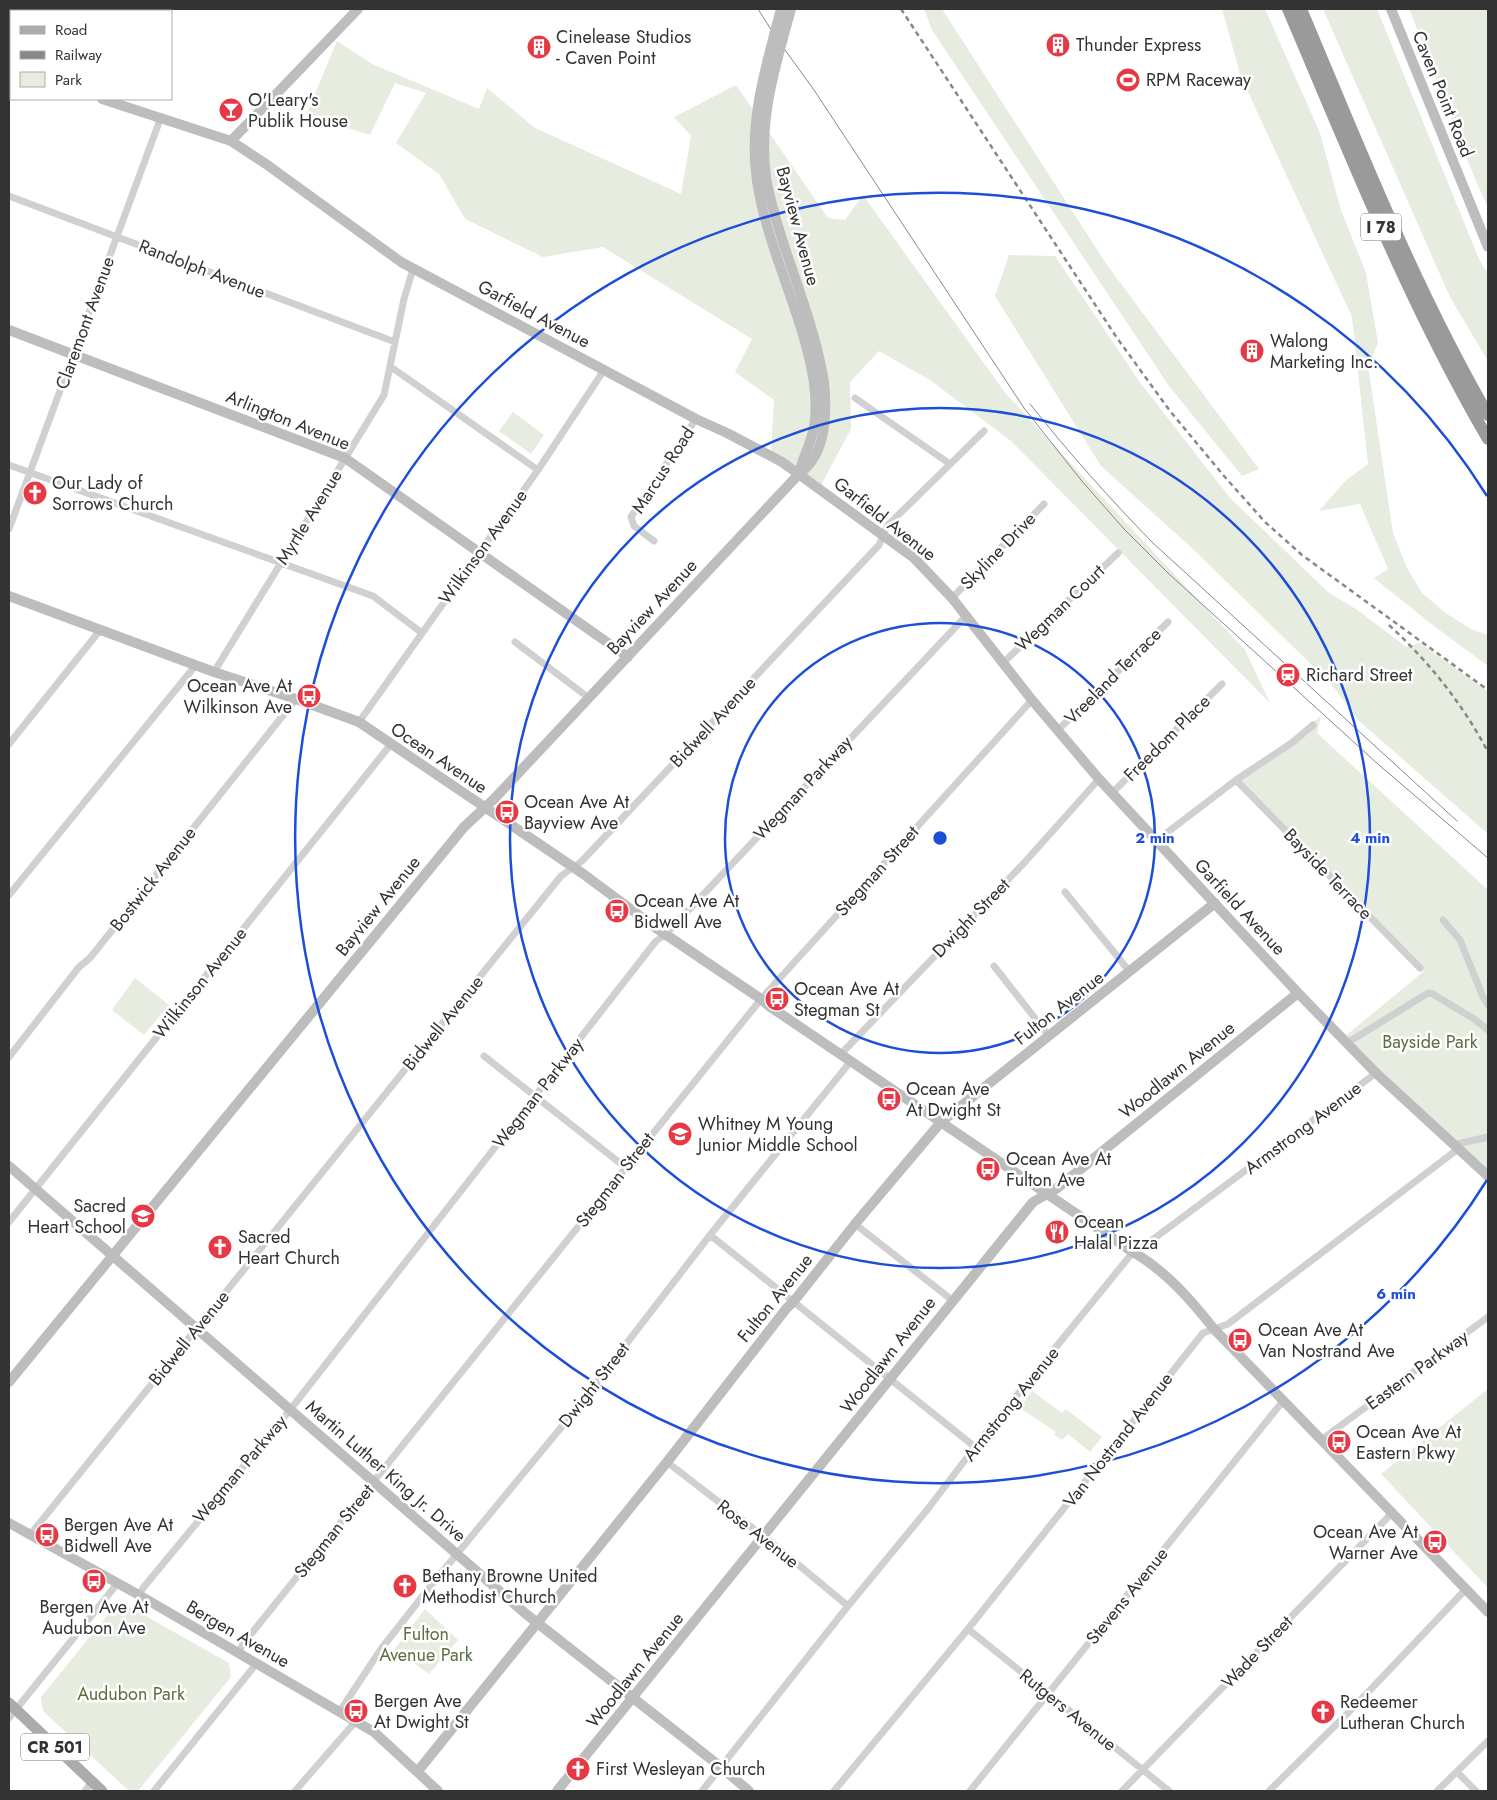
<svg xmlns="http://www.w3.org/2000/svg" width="1497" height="1800" viewBox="0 0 1497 1800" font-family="Jost,sans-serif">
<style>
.green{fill:#e6ecdf}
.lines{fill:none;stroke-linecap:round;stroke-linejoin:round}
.street{stroke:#d0d0d0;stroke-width:7}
.secondary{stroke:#bdbdbd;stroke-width:10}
.primary{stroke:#ababab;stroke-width:11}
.highway{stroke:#9a9a9a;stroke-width:12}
.tram{stroke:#888;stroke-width:1}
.rail{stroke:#888;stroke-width:2.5;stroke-dasharray:5 4;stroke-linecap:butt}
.secondary-bridge{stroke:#bdbdbd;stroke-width:10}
.ring{fill:none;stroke:#1d4ed8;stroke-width:2.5}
.labels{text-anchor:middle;stroke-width:5;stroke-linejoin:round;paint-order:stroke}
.shield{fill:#fff;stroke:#707070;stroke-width:1}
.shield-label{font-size:16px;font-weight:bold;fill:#333}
.poi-label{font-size:18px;fill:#333;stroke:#fff;text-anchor:start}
.street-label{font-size:18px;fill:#333;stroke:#fff}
.park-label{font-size:18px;fill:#56703f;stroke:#fff}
.centre{fill:#1d4ed8;stroke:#fff;stroke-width:2.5}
.ring-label{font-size:15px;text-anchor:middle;font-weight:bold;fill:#1d4ed8;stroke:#fff;stroke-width:5;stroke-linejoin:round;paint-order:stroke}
</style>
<rect width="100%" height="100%" fill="#fff"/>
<!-- green -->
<path class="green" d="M924 9H942L1107 265 1259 469 1242 476 1169 386 932 30Z
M1222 9H1265L1320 133 1341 210 1366 273 1378 343 1368 366 1393 533 1407 568 1422 593 1447 614 1473 630 1488 635V666L1434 626 1374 578 1388 569 1360 504 1319 511 1345 481 1368 464 1352 317 1241 77Z
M1323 9H1377L1479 259 1488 274V361L1450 297Z
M1409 9H1488V208C1458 143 1436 75 1409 9Z
M337 41 372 64 479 109 487 88 535 128 681 194 691 136 674 117 736 85 828 218 845 220 863 195 1006 394 1245 650 1270 703 1011 441 930 380 879 351 850 382 851 429 820 487 771 453 774 400 735 372 752 339 603 247 543 257 465 219 439 174 396 143 426 93 395 83 370 135 306 115Z
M1009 255 1055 256 1139 381 1230 498 1328 592 1359 611 1406 647 1420 643 1488 691V834L1358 720 1329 681 1320 673 1194 550 1101 466 995 296Z
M513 412 544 435 531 454 499 431Z
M1321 716 1317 733 1488 890V1171L1343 1038 1424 971 1238 779Z
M135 978 169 1005 144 1035 112 1010Z
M1488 1389V1588L1381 1474Z
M1032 1391 1062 1413 1066 1409 1102 1437 1090 1452 1068 1434 1062 1440 1054 1435 1056 1432 1020 1408Z
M119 1601 229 1663 231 1677 138 1791H129L43 1711 41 1697Z
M425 1609 458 1640 429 1674 395 1649Z"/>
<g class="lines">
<!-- street -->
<path class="street" d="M9 196 395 342
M391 367 538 470
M855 398 950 464
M9 465 373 596 422 633
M9 529 161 117
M654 541 634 526 631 517 696 419
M952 598 1044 504
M515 642 589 698
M1003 663 1118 553
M214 672 384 395 404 299 413 269
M359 722 538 470 604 370
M1058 730 1168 622
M9 744 101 629
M1236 780 1420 968
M1112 793 1222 684
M1156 841 1236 780 1293 742 1313 725
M1065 892 1130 972
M9 895 195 666
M1443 920 1460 940 1483 997 1488 1005
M994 966 1049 1036
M1347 1043 1428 993 1433 994 1474 1019 1488 1030
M840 1055 1024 863 1099 779
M484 1056 625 1167
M9 1057 79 967 90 958 296 699
M1453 1145 1488 1137
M9 1222 391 744
M855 1224 952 1300
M710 1235 975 1447
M1321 1440 1488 1317
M667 1462 772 1543 848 1606
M30 1535 561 876 582 861 879 545 887 526 984 431
M139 1595 143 1588 290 1410 656 941 666 934 966 616
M968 1629 1169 1791
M238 1653 243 1644 761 999 1032 700
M340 1711 381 1649 433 1583 573 1413 710 1235 851 1061
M9 1718 117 1584
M1457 1772 1476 1791
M85 1791 92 1782
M154 1791 257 1663
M295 1791 356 1721
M702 1791 848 1606 927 1510 975 1447 1133 1252 1148 1243 1376 1073
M834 1791 968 1629 1203 1333 1228 1324 1458 1149
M970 1791 1283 1401
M1122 1791 1392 1513
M1269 1791 1354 1707 1466 1589
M1437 1791 1488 1741"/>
<!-- secondary -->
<path class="secondary" d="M1391 9 1488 247
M9 70H11
M102 99 231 141 266 164 401 262 696 419 727 433 782 462 914 558 952 598 1032 700 1099 779 1298 993 1376 1073 1488 1176
M231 141 358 9
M9 330 345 458 628 657
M799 474C802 460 808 449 812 435 817 419 816 400 814 383
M9 596 214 672 296 699 359 722 582 873 656 928 761 999 769 1006 1133 1252C1166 1271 1191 1300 1214 1329L1488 1612
M9 1166 526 1614 721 1767 749 1791
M9 1382 464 827 494 799 799 474C827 454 827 413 824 382
M9 1523 139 1595 374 1732 438 1791
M418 1771 667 1462 786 1309 794 1301 855 1224 941 1122 1215 903
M557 1791 1033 1202 1056 1189 1298 993"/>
<!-- primary -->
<path class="primary" d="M9 1703 102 1791"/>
<!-- highway -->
<path class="highway" d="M1288 9C1350 154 1408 302 1488 439
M1301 9C1359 146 1413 285 1488 415"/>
<!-- tram -->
<path class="tram" d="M758 9 775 36 814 90 1024 408 1081 480 1124 529 1169 574 1379 765 1488 858
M1030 404C1069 453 1110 499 1153 543L1457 821"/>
<!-- rail -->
<path class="rail" d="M901 9 1117 338 1170 411 1224 476 1265 522 1302 555 1488 690
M1389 625C1430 663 1462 703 1488 752"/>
<!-- secondary-bridge -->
<path class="secondary-bridge" d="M781 9C766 66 748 122 757 181 767 249 804 315 814 383
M791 9C776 64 758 119 766 177 769 197 775 216 781 236 796 283 816 332 824 382"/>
</g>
<!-- distance rings -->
<g class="ring">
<circle cx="940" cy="838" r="215"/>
<circle cx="940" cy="838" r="430"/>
<path d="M1487 1180A645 645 0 1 1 1487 496"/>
</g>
<!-- icons -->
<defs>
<symbol id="building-disc" viewBox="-11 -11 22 22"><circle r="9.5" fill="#e63946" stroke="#fff"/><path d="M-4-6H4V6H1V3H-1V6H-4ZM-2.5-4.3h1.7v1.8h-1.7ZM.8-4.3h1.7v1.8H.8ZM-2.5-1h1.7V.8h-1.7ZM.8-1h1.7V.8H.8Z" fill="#fff"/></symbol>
<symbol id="stadium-disc" viewBox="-11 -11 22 22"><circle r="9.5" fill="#e63946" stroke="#fff"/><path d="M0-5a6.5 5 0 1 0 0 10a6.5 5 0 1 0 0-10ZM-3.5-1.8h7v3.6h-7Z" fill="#fff"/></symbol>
<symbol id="bar-disc" viewBox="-11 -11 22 22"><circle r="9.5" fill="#e63946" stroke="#fff"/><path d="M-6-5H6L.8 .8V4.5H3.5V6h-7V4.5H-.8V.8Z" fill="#fff"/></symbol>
<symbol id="church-disc" viewBox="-11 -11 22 22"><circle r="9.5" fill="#e63946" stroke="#fff"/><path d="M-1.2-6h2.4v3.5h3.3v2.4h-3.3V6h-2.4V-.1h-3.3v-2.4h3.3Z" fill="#fff"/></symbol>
<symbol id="station-disc" viewBox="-11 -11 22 22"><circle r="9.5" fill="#e63946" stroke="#fff"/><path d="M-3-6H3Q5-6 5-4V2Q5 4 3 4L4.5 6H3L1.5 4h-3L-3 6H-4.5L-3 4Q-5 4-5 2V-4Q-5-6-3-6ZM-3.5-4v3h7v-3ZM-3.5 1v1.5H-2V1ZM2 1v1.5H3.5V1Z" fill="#fff"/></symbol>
<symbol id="bus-disc" viewBox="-11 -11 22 22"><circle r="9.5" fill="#e63946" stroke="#fff"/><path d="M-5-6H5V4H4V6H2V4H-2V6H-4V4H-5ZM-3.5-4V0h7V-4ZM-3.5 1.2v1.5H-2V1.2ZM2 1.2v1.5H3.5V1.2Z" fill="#fff"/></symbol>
<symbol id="school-disc" viewBox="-11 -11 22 22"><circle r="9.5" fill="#e63946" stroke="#fff"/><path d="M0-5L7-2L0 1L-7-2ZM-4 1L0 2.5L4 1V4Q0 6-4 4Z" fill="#fff"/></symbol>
<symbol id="restaurant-disc" viewBox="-11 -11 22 22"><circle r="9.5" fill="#e63946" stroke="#fff"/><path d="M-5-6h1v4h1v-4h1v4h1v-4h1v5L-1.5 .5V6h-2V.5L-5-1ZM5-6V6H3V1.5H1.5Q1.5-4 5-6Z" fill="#fff"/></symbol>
</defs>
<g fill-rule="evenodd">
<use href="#building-disc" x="1044" y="31" width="28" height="28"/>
<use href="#building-disc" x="525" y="33" width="28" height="28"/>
<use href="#stadium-disc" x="1114" y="66" width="28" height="28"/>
<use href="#bar-disc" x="217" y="96" width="28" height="28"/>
<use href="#building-disc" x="1238" y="337" width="28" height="28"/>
<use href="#church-disc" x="21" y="479" width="28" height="28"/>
<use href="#station-disc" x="1274" y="661" width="28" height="28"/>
<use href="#bus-disc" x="295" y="682" width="28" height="28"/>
<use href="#bus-disc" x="493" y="798" width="28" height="28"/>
<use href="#bus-disc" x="603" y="897" width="28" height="28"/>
<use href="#bus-disc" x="763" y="985" width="28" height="28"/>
<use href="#bus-disc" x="875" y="1085" width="28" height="28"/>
<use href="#school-disc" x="666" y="1120" width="28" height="28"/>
<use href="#bus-disc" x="974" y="1155" width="28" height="28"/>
<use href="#school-disc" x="129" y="1202" width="28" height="28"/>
<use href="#restaurant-disc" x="1043" y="1218" width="28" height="28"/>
<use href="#church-disc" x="206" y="1233" width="28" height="28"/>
<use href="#bus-disc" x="1226" y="1326" width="28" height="28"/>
<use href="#bus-disc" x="1325" y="1428" width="28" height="28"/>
<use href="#bus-disc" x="33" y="1521" width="28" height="28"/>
<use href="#bus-disc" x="1421" y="1528" width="28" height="28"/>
<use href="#bus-disc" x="80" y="1567" width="28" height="28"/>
<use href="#church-disc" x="391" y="1572" width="28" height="28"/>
<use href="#bus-disc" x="342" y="1697" width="28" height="28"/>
<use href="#church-disc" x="1309" y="1698" width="28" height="28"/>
<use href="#church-disc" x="564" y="1755" width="28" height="28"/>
</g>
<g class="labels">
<!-- shield labels -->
<g class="shield">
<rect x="1361" y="213.5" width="40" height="27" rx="4"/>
<rect x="21" y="1733.5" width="68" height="27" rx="4"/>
</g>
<g class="shield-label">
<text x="1381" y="233">I 78</text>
<text x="55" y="1753">CR 501</text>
</g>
<!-- poi labels -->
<g class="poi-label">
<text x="556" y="43">Cinelease Studios<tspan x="556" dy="21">- Caven Point</tspan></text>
<text x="1076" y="51">Thunder Express</text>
<text x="1146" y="86">RPM Raceway</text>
<text x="248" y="106">O'Leary's<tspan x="248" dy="21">Publik House</tspan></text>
<text x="1270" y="347">Walong<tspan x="1270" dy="21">Marketing Inc.</tspan></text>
<text x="52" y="489">Our Lady of<tspan x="52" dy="21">Sorrows Church</tspan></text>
<text x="1306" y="681">Richard Street</text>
<text x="292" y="692" text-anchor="end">Ocean Ave At<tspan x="292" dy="21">Wilkinson Ave</tspan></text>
<text x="524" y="808">Ocean Ave At<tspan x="524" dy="21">Bayview Ave</tspan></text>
<text x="634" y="907">Ocean Ave At<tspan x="634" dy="21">Bidwell Ave</tspan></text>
<text x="794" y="995">Ocean Ave At<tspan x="794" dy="21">Stegman St</tspan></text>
<text x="906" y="1095">Ocean Ave<tspan x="906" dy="21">At Dwight St</tspan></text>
<text x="698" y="1130">Whitney M Young<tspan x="698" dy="21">Junior Middle School</tspan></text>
<text x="1006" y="1165">Ocean Ave At<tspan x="1006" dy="21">Fulton Ave</tspan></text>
<text x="126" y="1212" text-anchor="end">Sacred<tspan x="126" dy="21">Heart School</tspan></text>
<text x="1074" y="1228">Ocean<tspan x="1074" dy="21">Halal Pizza</tspan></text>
<text x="238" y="1243">Sacred<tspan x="238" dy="21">Heart Church</tspan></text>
<text x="1258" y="1336">Ocean Ave At<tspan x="1258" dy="21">Van Nostrand Ave</tspan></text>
<text x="1356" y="1438">Ocean Ave At<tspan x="1356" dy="21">Eastern Pkwy</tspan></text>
<text x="64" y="1531">Bergen Ave At<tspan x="64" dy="21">Bidwell Ave</tspan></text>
<text x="1418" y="1538" text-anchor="end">Ocean Ave At<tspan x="1418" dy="21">Warner Ave</tspan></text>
<text x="422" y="1582">Bethany Browne United<tspan x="422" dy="21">Methodist Church</tspan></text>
<text x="94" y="1613" text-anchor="middle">Bergen Ave At<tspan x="94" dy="21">Audubon Ave</tspan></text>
<text x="374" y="1707">Bergen Ave<tspan x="374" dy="21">At Dwight St</tspan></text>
<text x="1340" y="1708">Redeemer<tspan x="1340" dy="21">Lutheran Church</tspan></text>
<text x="596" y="1775">First Wesleyan Church</text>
</g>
<!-- street labels -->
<g class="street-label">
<text transform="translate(1443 94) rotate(68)" y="6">Caven Point Road</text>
<text transform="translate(798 226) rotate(75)" y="6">Bayview Avenue</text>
<text transform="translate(202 269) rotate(21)" y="6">Randolph Avenue</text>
<text transform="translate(534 314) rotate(28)" y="6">Garfield Avenue</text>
<text transform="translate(85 323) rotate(-70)" y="6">Claremont Avenue</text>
<text transform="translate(288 420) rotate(22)" y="6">Arlington Avenue</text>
<text transform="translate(663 470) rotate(-57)" y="6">Marcus Road</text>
<text transform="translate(309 517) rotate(-58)" y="6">Myrtle Avenue</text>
<text transform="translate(885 519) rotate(38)" y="6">Garfield Avenue</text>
<text transform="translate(483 547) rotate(-54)" y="6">Wilkinson Avenue</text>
<text transform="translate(998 551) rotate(-46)" y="6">Skyline Drive</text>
<text transform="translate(652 607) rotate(-47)" y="6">Bayview Avenue</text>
<text transform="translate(1060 608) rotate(-44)" y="6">Wegman Court</text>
<text transform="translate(1113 676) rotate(-45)" y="6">Vreeland Terrace</text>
<text transform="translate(713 722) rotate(-47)" y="6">Bidwell Avenue</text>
<text transform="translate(1167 738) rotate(-45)" y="6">Freedom Place</text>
<text transform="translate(439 758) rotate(34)" y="6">Ocean Avenue</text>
<text transform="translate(803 788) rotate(-47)" y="6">Wegman Parkway</text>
<text transform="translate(877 871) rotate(-48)" y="6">Stegman Street</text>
<text transform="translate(1328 874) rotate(46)" y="6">Bayside Terrace</text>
<text transform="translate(153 879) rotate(-52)" y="6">Bostwick Avenue</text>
<text transform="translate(378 906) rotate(-51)" y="6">Bayview Avenue</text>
<text transform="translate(1240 907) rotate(47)" y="6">Garfield Avenue</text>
<text transform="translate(971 918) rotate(-46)" y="6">Dwight Street</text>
<text transform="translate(200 983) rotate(-51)" y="6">Wilkinson Avenue</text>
<text transform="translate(1059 1008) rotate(-38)" y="6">Fulton Avenue</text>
<text transform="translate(443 1023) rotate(-51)" y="6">Bidwell Avenue</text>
<text transform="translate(1177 1070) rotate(-39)" y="6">Woodlawn Avenue</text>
<text transform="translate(538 1093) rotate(-52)" y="6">Wegman Parkway</text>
<text transform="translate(1303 1128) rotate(-37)" y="6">Armstrong Avenue</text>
<text transform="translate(615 1180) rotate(-52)" y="6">Stegman Street</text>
<text transform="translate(775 1298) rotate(-51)" y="6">Fulton Avenue</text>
<text transform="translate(189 1338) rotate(-51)" y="6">Bidwell Avenue</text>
<text transform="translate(888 1355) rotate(-52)" y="6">Woodlawn Avenue</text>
<text transform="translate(1417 1370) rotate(-36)" y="6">Eastern Parkway</text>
<text transform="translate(594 1385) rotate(-52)" y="6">Dwight Street</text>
<text transform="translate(1011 1404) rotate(-51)" y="6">Armstrong Avenue</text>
<text transform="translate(1118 1440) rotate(-52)" y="6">Van Nostrand Avenue</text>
<text transform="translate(240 1469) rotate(-50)" y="6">Wegman Parkway</text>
<text transform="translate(386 1471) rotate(41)" y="6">Martin Luther King Jr. Drive</text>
<text transform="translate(334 1531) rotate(-51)" y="6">Stegman Street</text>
<text transform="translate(758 1534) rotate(38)" y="6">Rose Avenue</text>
<text transform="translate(1127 1596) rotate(-51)" y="6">Stevens Avenue</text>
<text transform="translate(238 1634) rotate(30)" y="6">Bergen Avenue</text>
<text transform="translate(1257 1652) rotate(-46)" y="6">Wade Street</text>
<text transform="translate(635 1670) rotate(-51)" y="6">Woodlawn Avenue</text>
<text transform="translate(1068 1710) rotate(39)" y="6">Rutgers Avenue</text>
</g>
<!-- park labels -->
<g class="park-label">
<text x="1430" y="1048">Bayside Park</text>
<text x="426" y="1640">Fulton<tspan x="426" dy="21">Avenue Park</tspan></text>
<text x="131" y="1700">Audubon Park</text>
</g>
</g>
<circle cx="940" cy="838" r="8" class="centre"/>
<g class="ring-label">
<text x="1155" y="843">2 min</text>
<text x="1370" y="843">4 min</text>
<text x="1396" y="1299">6 min</text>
</g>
<!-- border -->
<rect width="1497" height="1800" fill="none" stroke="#333333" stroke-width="20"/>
<!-- legend -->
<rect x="10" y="10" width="162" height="90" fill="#ffffff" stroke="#adadad"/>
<rect x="20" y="26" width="25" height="8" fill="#ababab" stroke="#adadad"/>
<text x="55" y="35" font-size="15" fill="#333333">Road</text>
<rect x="20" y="51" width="25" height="8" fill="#888888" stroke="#adadad"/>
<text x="55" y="60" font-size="15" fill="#333333">Railway</text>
<rect x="20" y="72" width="25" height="15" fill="#e6ecdf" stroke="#adadad"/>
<text x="55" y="85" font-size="15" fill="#333333">Park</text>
</svg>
